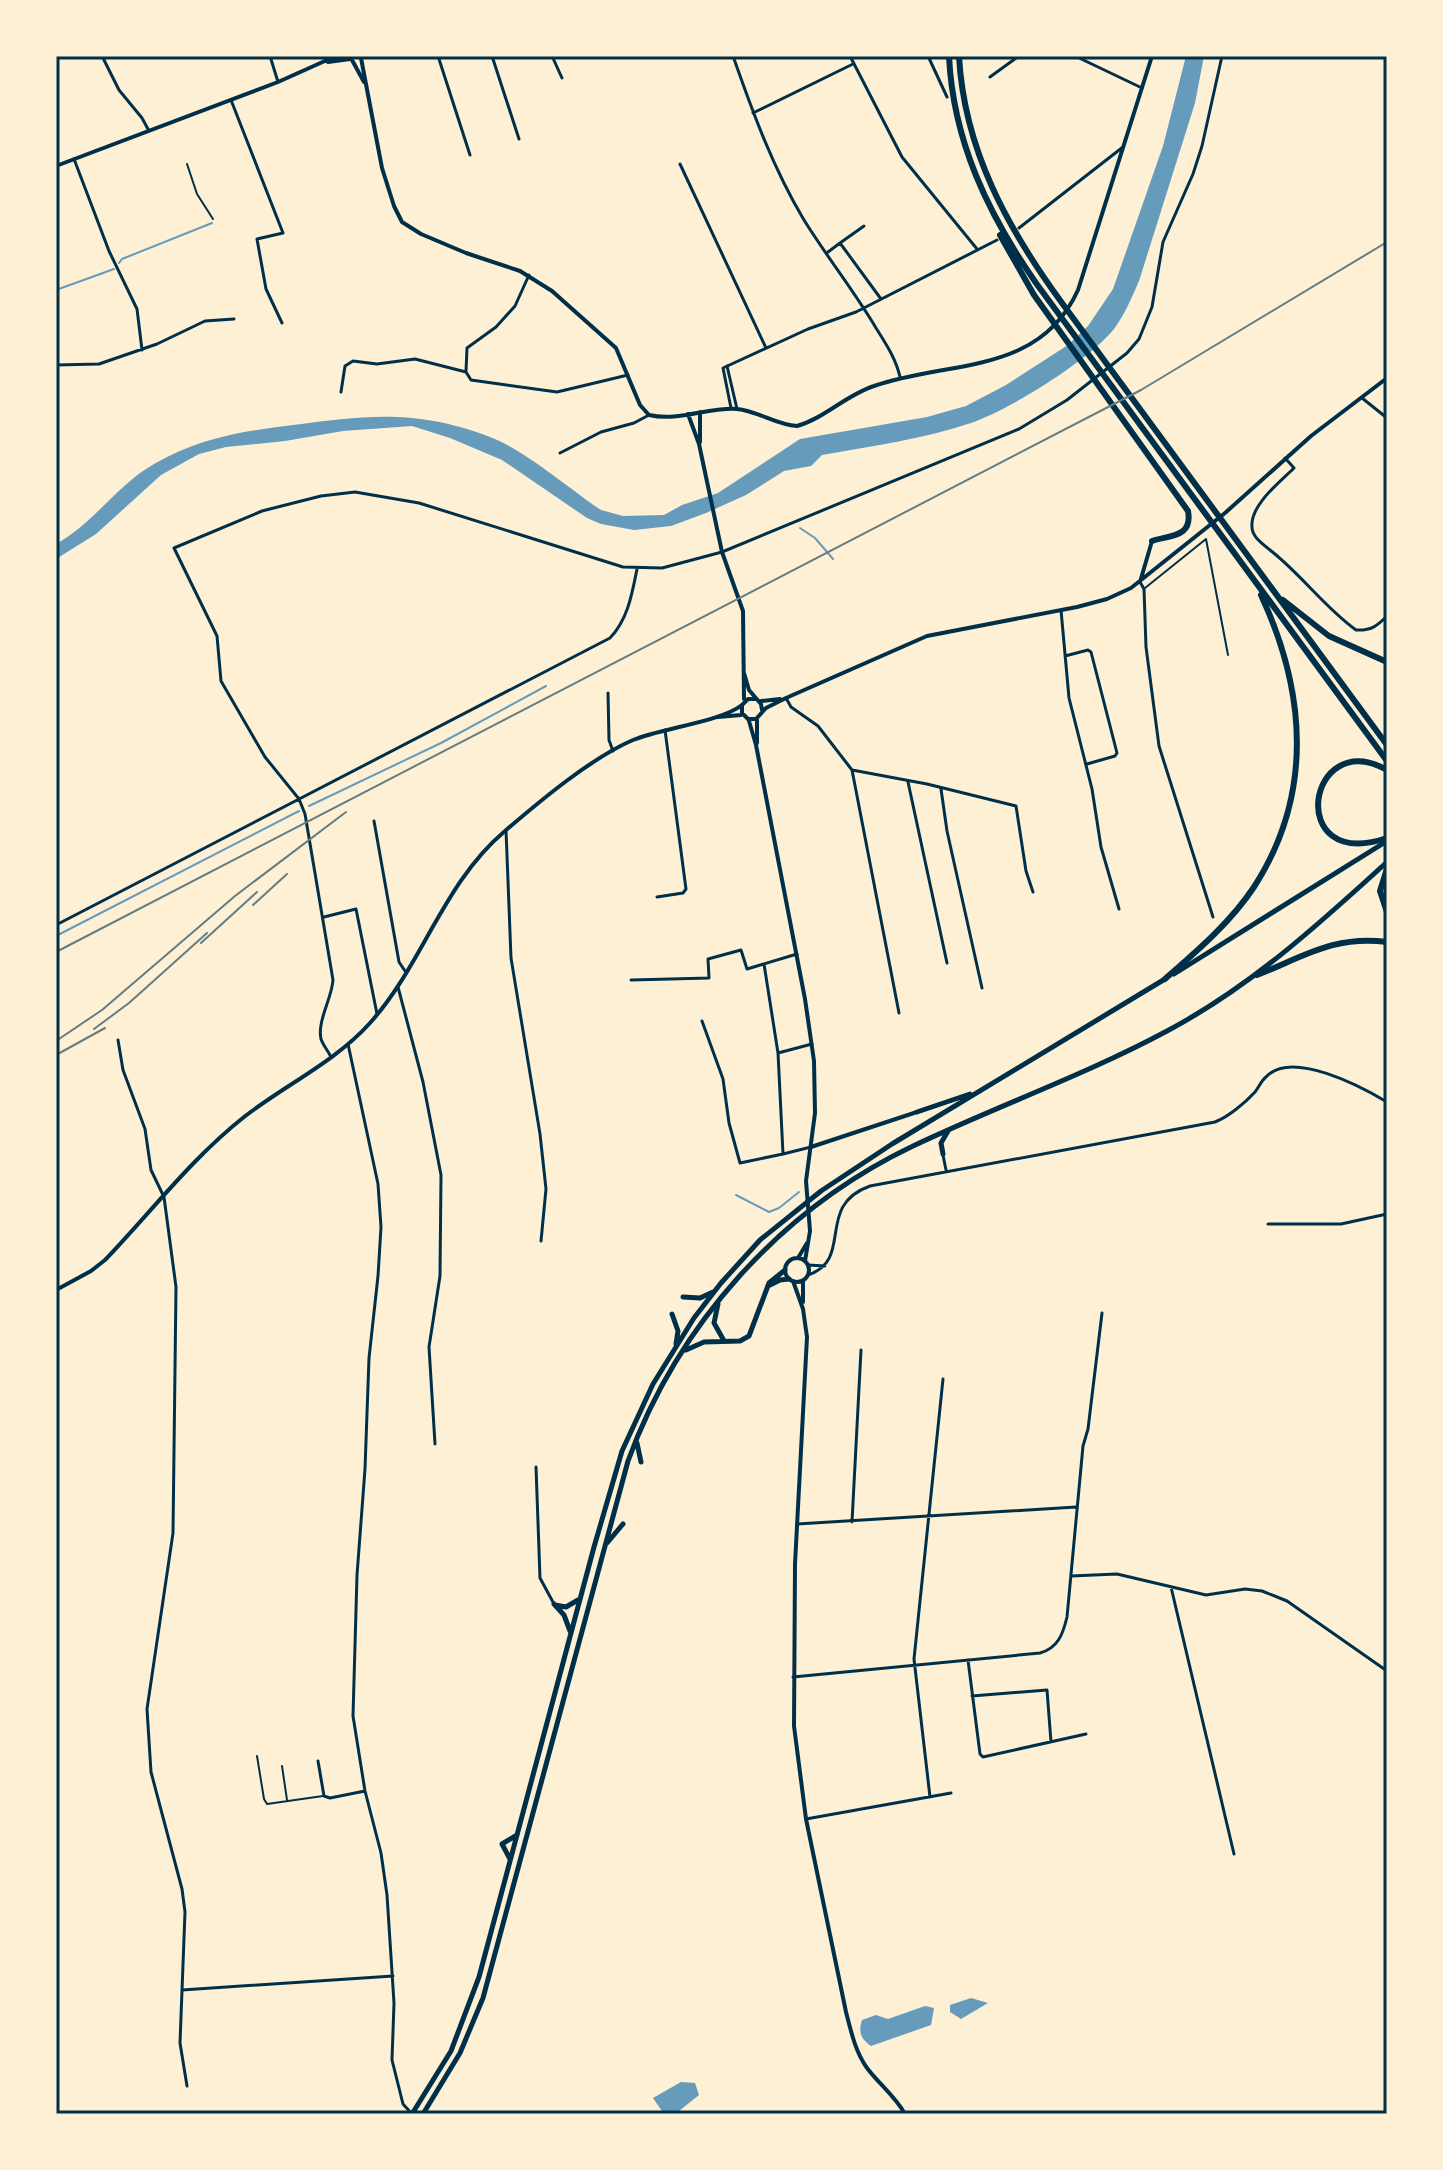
<svg xmlns="http://www.w3.org/2000/svg" width="1443" height="2170" viewBox="0 0 1443 2170" font-family="Jost,sans-serif">
<style>
.water{fill:#669bbc}
.lines{fill:none;stroke-linecap:round;stroke-linejoin:round}
.stream{stroke:#669bbc;stroke-width:2}
.service{stroke:#003049;stroke-width:2}
.minor{stroke:#003049;stroke-width:3}
.tertiary{stroke:#003049;stroke-width:4}
.primary{stroke:#003049;stroke-width:5}
.motorway{stroke:#003049;stroke-width:6}
.rail{stroke:#657d81;stroke-width:2}
.neatline{fill:none;stroke:#003049;stroke-width:3}
</style>
<rect width="100%" height="100%" fill="#fdf0d5"/>
<!-- water -->
<path class="water" d="M1186 56H1204L1195 103 1139 281C1132 297 1125 314 1114 329 1088 361 1011 409 971 423 924 439 871 446 822 455L811 466 784 471 746 495 706 513 671 526 634 530 601 524 587 518 502 460 450 438 412 426 343 431 285 441 226 447 199 454 161 475 96 534 56 559V544C94 523 117 485 154 464 199 438 243 431 293 425 367 415 418 409 490 437 526 451 568 488 601 510L623 516 664 515 682 505 718 493 800 439 927 417 966 406 1006 385 1068 345 1088 326 1113 289 1163 146Z
M971 1998 988 2003 961 2019 950 2012V2005Z
M925 2006 934 2008 931 2025 871 2046C861 2039 858 2032 862 2020L876 2015 888 2019Z
M681 2082 695 2083 699 2095 679 2111 664 2114 653 2098Z"/>
<g class="lines">
<!-- stream -->
<path class="stream" d="M119 263 122 259 212 223
M56 290 114 269
M800 528 815 538 833 559
M309 806 441 743 546 686
M56 936 299 811
M736 1195 769 1212 779 1208 799 1192"/>
<!-- service -->
<path class="service" d="M187 164 197 194 213 219
M1145 588 1206 539 1228 655
M257 1756 264 1799 267 1804 323 1796
M282 1766 287 1800"/>
<!-- minor -->
<path class="minor" d="M102 56 119 90 142 118 149 131
M270 56 278 82
M438 56 470 155
M492 56 519 139
M552 56 562 78
M733 56C753 113 773 168 804 220 827 257 854 291 876 328 886 344 896 359 900 377
M850 56 902 157 977 249
M928 56 947 97
M1075 56 1142 88
M990 77 1019 56
M231 100 283 233 257 239 266 289 282 323
M753 113 853 64
M74 159 109 251 137 309 142 350
M680 164 766 348
M1019 228 1123 147
M840 243 864 226
M828 252 840 243 881 299
M56 365 99 364 157 344 205 321 234 319
M727 366 737 409
M466 371 467 348 496 327 515 306 529 275
M341 392 345 366 353 361 377 364 415 359 466 372 471 380 557 392 628 375
M1362 398 1387 418
M731 408 723 368 808 329 856 312 997 240
M560 453 601 432 634 423 649 415
M1285 458 1294 468C1280 482 1250 505 1252 527 1252 537 1263 544 1270 550 1301 574 1324 607 1356 630 1371 631 1377 626 1387 616
M1140 582 1144 589 1146 647 1159 746 1213 917
M1061 610 1069 698 1092 789 1101 847 1119 909
M1065 656 1088 650 1091 652 1117 753 1115 756 1087 764
M608 693 609 740 613 751
M786 698 791 707 818 726 852 770 927 784 1016 806 1026 871 1033 892
M852 770 899 1013
M908 782 947 963
M941 789 947 831 982 988
M374 821 399 962 405 971
M506 830 511 958 540 1134 546 1189 541 1241
M657 897 683 893 686 889 665 730
M324 917 356 909 377 1014
M56 925 610 638C628 619 632 594 637 569
M764 964 778 1053 783 1154 811 1147
M631 980 709 978 708 959 741 950 747 969 797 954
M398 987 423 1082 441 1175 440 1276 429 1347 435 1444
M702 1021 723 1079 729 1123 740 1163 783 1154
M118 1040 123 1070 145 1129 151 1170 164 1197 176 1287 173 1533 147 1709 151 1772 182 1889 185 1912 180 2043 187 2086
M348 1044 378 1184 381 1227 378 1276 369 1358 365 1469 357 1575 353 1716 365 1791 381 1853 387 1895 394 2003 392 2060 403 2104 412 2114
M778 1053 812 1044
M331 1057C328 1051 323 1045 321 1039 317 1021 332 998 333 980L305 814 299 799 265 757 221 681 217 636 174 548 262 511 321 496 355 492 419 503 623 567 662 568 722 552 1019 429 1067 400 1127 353 1139 339 1152 307 1163 242 1193 174 1202 146 1222 56
M943 1155 946 1170
M1268 1224H1341L1387 1214
M808 1265 825 1266
M808 1275C855 1259 814 1206 870 1186L1215 1122C1228 1117 1245 1103 1255 1092 1259 1087 1261 1081 1266 1077 1291 1049 1362 1087 1387 1102
M536 1467 540 1578 554 1604
M852 1522 861 1350
M797 1524 1076 1507
M1071 1576 1117 1574 1206 1595 1245 1589 1262 1591 1287 1601 1387 1671
M1171 1587 1234 1854
M968 1660 980 1754 983 1757 1086 1734
M793 1677 1040 1653C1058 1648 1063 1634 1067 1617L1083 1446 1088 1429 1102 1313
M972 1696 1047 1690 1051 1742
M318 1761 324 1796 330 1798 365 1791
M930 1797 914 1659 943 1379
M806 1819 951 1793
M182 1990 393 1976"/>
<!-- tertiary -->
<path class="tertiary" d="M361 58 382 168 394 206 402 222 421 234 466 253 520 271 552 291 616 348 640 405 649 415C678 422 708 407 737 409 758 411 776 425 797 426 825 418 846 395 874 386 948 360 1039 376 1078 290L1152 56
M352 60 364 82
M328 62 350 59
M56 166 278 82 336 56
M688 414 699 444 722 552 743 611 744 699
M700 442V412
M1140 582 1152 541
M744 673 749 690 761 704 762 710
M755 699H748L742 705V713L748 719H756L766 708 786 698 927 636 1077 607 1107 599 1131 588 1225 513 1311 436 1387 378
M761 701 780 699
M718 717 741 715
M749 721 756 745 805 999 814 1061 815 1113 806 1181 810 1231 805 1261
M757 743V720
M811 1147 917 1112
M785 1270a12 12 0 1 1 24 0a12 12 0 1 1-24 0Z
M798 1258 807 1243
M793 1281 803 1309 807 1337 795 1564 794 1726 806 1819 846 2012C851 2031 855 2051 867 2068 879 2084 895 2096 905 2114
M803 1281V1302
M56 1290 91 1271 105 1260C151 1212 192 1158 244 1117 285 1085 335 1062 370 1023 423 964 443 883 505 831 540 801 591 758 633 740 662 728 720 722 742 705"/>
<!-- primary -->
<path class="primary" d="M1174 974 1387 841
M917 1112 970 1094
M943 1154 941 1143 948 1131
M770 1285 780 1280 789 1279
M683 1297 700 1298 713 1292
M718 1304 714 1323 723 1339
M672 1314 678 1331 676 1344
M686 1350 704 1342 740 1341 749 1336 769 1283 785 1270
M637 1443 641 1462
M607 1543 623 1524
M554 1604 564 1615 570 1631
M555 1605 566 1607 578 1600
M510 1859 502 1844 517 1835
M412 2114 451 2051 479 1977 594 1547 622 1451 653 1384 694 1318 721 1283 760 1240 821 1191 892 1144 1165 979
M423 2114 460 2053 483 1998 628 1461C678 1324 781 1209 913 1146 997 1106 1085 1075 1167 1031 1250 987 1318 925 1387 862"/>
<!-- motorway -->
<path class="motorway" d="M949 56C953 141 988 214 1036 283L1387 761
M959 56C964 150 1008 229 1062 303L1387 745
M1000 235 1034 295 1188 511C1193 538 1169 535 1152 541
M1283 600 1329 636 1387 662
M1387 770C1307 725 1284 873 1387 838
M1387 869 1380 891 1387 912
M1257 975C1303 957 1334 935 1387 942
M1165 979C1197 951 1230 923 1254 887 1314 794 1306 692 1261 595"/>
<!-- rail -->
<path class="rail" d="M253 905 287 874
M201 943 257 892
M56 952 1141 390 1387 242
M94 1029 129 1003 207 933
M56 1041 102 1010 235 896 346 812
M56 1055 105 1028"/>
</g>
<!-- border -->
<rect width="1443" height="2170" fill="none" stroke="#fdf0d5" stroke-width="116"/>
<rect x="58" y="58" width="1327" height="2054" class="neatline"/>
</svg>
